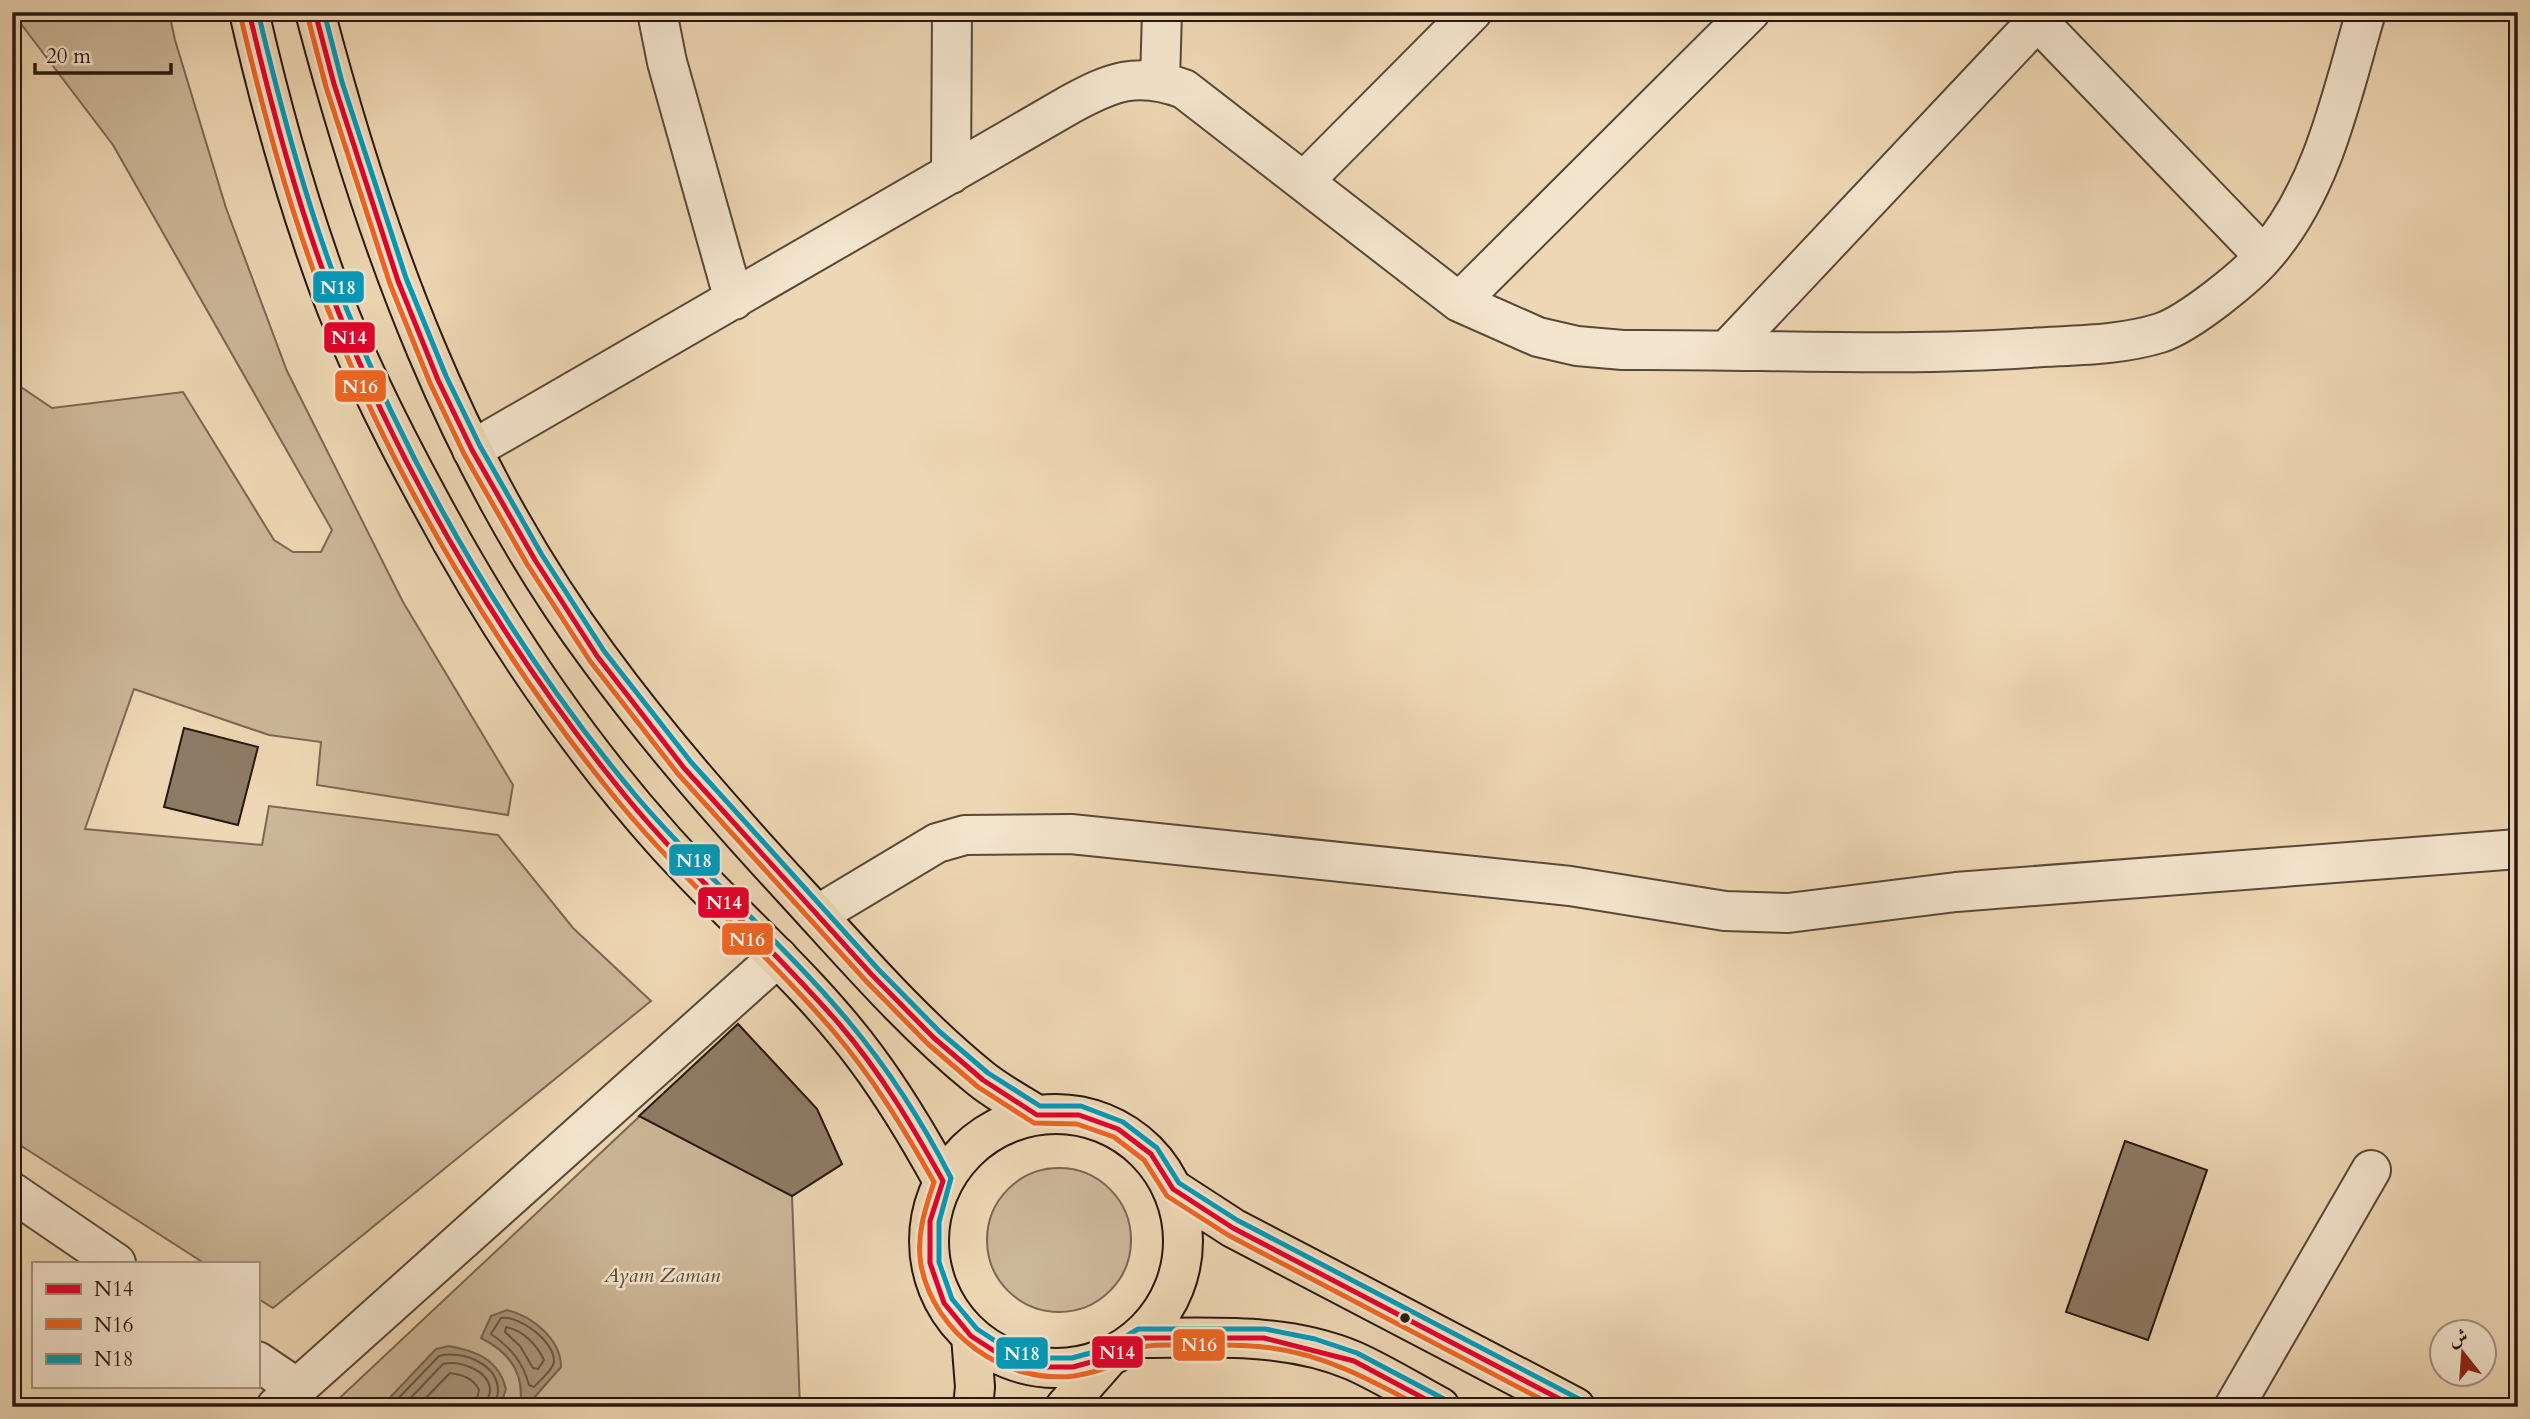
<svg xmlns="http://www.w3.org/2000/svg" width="2530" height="1419" viewBox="0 0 2530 1419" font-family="Cardo,Amiri,serif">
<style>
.green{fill:#ccb798;stroke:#7a6854;stroke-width:2}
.water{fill:#aa967c;stroke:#766450;stroke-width:2}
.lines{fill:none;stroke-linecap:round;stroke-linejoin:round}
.shore{stroke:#685746;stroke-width:2}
.building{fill:#8e7b65;stroke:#27180f;stroke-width:2}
.minor-casing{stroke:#594838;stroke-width:42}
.major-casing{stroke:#27180f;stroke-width:42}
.minor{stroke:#f4e5ce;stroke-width:38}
.major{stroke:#eed7b4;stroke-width:38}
.bus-1-casing{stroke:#f4e5ce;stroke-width:10}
.bus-2-casing{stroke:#f4e5ce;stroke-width:10}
.bus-3-casing{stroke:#f4e5ce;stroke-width:10}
.bus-1{stroke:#e4002b;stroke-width:5}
.bus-2{stroke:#f26522;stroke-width:5}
.bus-3{stroke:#049abb;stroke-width:5}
.bus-dot{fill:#27180f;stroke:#f4e5ce;stroke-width:2.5}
.labels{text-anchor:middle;stroke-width:5;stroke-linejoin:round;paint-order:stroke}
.park-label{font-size:21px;font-style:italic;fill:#594838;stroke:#f4e5ce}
.line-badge{stroke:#f4e5ce;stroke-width:2.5}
.badge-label{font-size:19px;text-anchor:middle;font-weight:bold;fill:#fff}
</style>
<rect width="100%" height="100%" fill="#eed7b4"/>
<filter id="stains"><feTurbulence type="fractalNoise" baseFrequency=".00286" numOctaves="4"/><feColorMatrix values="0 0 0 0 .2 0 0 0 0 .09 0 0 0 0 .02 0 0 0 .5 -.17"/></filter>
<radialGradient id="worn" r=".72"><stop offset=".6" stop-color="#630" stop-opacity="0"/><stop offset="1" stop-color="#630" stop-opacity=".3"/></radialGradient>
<!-- green -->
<path class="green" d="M12 12H169L175 40 226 208 287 371 403 602 513 785 508 815 317 785 321 742 269 735 134 689 85 829 262 845 269 806 498 835 573 928 651 1001 273 1308 257 1298V1263H204L12 1140V381L52 408 183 392 274 540 293 552H321L332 530 113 145Z
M738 1024 817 1109 842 1164 792 1196 800 1407H330Z
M987 1240a72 72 0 1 1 144 0a72 72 0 1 1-144 0Z"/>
<!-- water -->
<path class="water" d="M507 1310C532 1316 561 1339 561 1367L526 1407 520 1405C525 1373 509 1352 481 1338L491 1316Z
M449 1346C477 1351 499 1360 506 1389L500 1407H381L436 1349Z"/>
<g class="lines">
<!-- shore -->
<path class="shore" d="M501 1318C519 1315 554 1341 554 1361 554 1369 539 1381 534 1387L529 1385C523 1362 510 1347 491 1334Z
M506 1327C523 1330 537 1345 544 1360L538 1369 533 1368 520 1346 505 1332Z
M390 1407 439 1356C461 1350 498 1363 498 1391 498 1396 495 1401 495 1407
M402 1407 443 1364C459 1360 489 1370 490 1390 490 1396 486 1401 486 1407
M417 1407 450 1373C463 1375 473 1378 479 1390L475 1407"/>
</g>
<!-- building -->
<path class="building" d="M184 728 258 747 238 825 164 807Z
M738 1024 817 1109 842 1164 792 1196 639 1116Z
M2125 1141 2207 1170 2148 1340 2066 1312Z"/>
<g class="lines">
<defs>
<path id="minor" d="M657 12 667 62 734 300
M2029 12 2264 256
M1160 80 1162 12
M951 174 952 12
M1305 180 1472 12
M1459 302 1750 12
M1728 349 2037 21
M472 450 1069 105C1111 82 1137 71 1184 89L1459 302 1538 337 1577 346 1623 350C1758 349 1894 357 2029 348 2073 345 2118 346 2160 333 2188 324 2247 277 2266 254 2324 186 2341 96 2366 12
M817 915 937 843 965 835 1071 834 1570 886 1725 911 1788 913 1956 892 2518 849
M12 1192 116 1263
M257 1361 297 1388
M276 1407 778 957
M2234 1407 2371 1170"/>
<path id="major" d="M249 12C270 104 296 197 328 285 355 359 391 430 428 498 494 621 570 736 663 840 729 914 807 978 866 1058 895 1097 920 1139 943 1181
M315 12C375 241 457 467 599 658 659 740 726 816 795 891 854 955 912 1023 980 1078 997 1092 1018 1103 1037 1115
M929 1241a127 127 0 1 1 254 0a127 127 0 1 1-254 0Z
M1173 1189 1233 1228 1575 1407
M971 1336 975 1387 973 1407
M1140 1338C1212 1338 1286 1332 1354 1361 1383 1374 1412 1392 1440 1407
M1065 1407 1109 1357"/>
</defs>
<!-- minor casing -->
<use href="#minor" class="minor-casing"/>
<!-- major casing -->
<use href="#major" class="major-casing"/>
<!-- minor -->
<use href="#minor" class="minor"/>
<!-- major -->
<use href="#major" class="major"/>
<defs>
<path id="bus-1" d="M249 12C273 113 300 214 338 311 406 483 510 655 627 798 693 878 772 946 840 1025 881 1073 913 1127 943 1181L930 1221V1263L944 1303 971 1336 1002 1356 1037 1367H1073L1109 1357 1140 1338H1264L1354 1361 1440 1407
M315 12 334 84 398 281 438 380 472 450 535 560 597 656 684 768 872 975 934 1038 983 1080 1037 1115H1079L1118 1129 1151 1154 1173 1189 1233 1228 1575 1407"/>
<path id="bus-2" d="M240 14C264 115 291 216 329 312 396 484 504 663 621 805 688 885 767 953 834 1032 873 1078 904 1129 934 1182 925 1209 916 1236 921 1265 934 1334 1004 1384 1074 1376 1086 1374 1103 1370 1114 1364 1123 1359 1132 1351 1142 1347 1153 1343 1247 1345 1263 1347 1322 1353 1371 1380 1421 1407
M307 14 326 87 390 284 430 383 464 454 527 564 590 661 678 774 866 981 928 1044 978 1087 1034 1123 1077 1124 1114 1137 1144 1160 1167 1196 1228 1235 1556 1407"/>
<path id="bus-3" d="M258 12C282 113 309 214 347 310 415 481 518 655 636 796 703 875 783 943 849 1022 889 1070 923 1123 951 1178L939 1222V1262L952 1299 977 1329 1006 1348 1038 1358H1072L1105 1349 1138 1329H1265L1315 1339 1357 1353 1444 1399
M324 12 342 82 406 278 446 376 480 446 542 555 604 651 691 762 878 969 940 1032 988 1073 1040 1106H1081L1123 1122 1157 1148 1179 1183 1237 1220 1579 1399"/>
</defs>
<!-- bus-1 casing -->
<use href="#bus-1" class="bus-1-casing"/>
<!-- bus-2 casing -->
<use href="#bus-2" class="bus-2-casing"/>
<!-- bus-3 casing -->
<use href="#bus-3" class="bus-3-casing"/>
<!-- bus-1 -->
<use href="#bus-1" class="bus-1"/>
<!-- bus-2 -->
<use href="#bus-2" class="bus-2"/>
<!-- bus-3 -->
<use href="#bus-3" class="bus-3"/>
</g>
<!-- markers -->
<circle class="bus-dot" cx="1405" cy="1318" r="6"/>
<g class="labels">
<!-- park labels -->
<g class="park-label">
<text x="662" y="1282">Ayam Zaman</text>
</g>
</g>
<g class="line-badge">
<rect x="312" y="270" width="53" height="34" rx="7" fill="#049abb"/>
<rect x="323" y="321" width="53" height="33" rx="7" fill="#e4002b"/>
<rect x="334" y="369" width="53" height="34" rx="7" fill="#f26522"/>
<rect x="668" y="843" width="53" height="34" rx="7" fill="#049abb"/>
<rect x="697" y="886" width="53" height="33" rx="7" fill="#e4002b"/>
<rect x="721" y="922" width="53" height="34" rx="7" fill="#f26522"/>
<rect x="1172" y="1328" width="54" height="34" rx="7" fill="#f26522"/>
<rect x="1091" y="1335" width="53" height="34" rx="7" fill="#e4002b"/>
<rect x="995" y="1336" width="54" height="34" rx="7" fill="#049abb"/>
</g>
<g class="badge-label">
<text x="338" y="294">N18</text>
<text x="349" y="344">N14</text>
<text x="360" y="393">N16</text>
<text x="694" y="867">N18</text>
<text x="724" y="909">N14</text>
<text x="747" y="946">N16</text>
<text x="1199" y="1351">N16</text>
<text x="1117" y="1359">N14</text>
<text x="1022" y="1360">N18</text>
</g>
<!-- margin -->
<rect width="2530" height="1419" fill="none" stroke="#eed7b4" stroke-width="42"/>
<rect x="14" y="14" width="2502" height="1391" fill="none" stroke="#27180f" stroke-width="3.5"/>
<rect x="21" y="21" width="2488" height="1377" fill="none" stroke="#27180f" stroke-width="2"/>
<!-- legend -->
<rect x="32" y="1262" width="228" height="126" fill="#f4e5ce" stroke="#a29382" stroke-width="2"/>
<rect x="46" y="1284" width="35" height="10" fill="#e4002b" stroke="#a29382" stroke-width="2"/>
<text x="94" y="1296" font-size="21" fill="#27180f">N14</text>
<rect x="46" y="1319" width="35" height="10" fill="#f26522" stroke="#a29382" stroke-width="2"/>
<text x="94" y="1332" font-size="21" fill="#27180f">N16</text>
<rect x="46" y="1354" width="35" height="10" fill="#049abb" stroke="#a29382" stroke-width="2"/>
<text x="94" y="1366" font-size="21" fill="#27180f">N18</text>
<!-- north arrow -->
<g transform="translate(2463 1353) rotate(343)"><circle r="33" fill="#f4e5ce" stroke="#a29382" stroke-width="2"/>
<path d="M0-5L12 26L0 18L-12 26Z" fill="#8f2418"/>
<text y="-10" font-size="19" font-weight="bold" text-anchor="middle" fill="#27180f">ش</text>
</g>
<!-- scale -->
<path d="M35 63v10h136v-10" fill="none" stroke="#27180f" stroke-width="3.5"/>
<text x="46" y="63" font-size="21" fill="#27180f" stroke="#f4e5ce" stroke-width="5" paint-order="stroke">20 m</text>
<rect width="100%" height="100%" filter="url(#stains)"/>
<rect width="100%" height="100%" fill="url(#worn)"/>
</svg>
